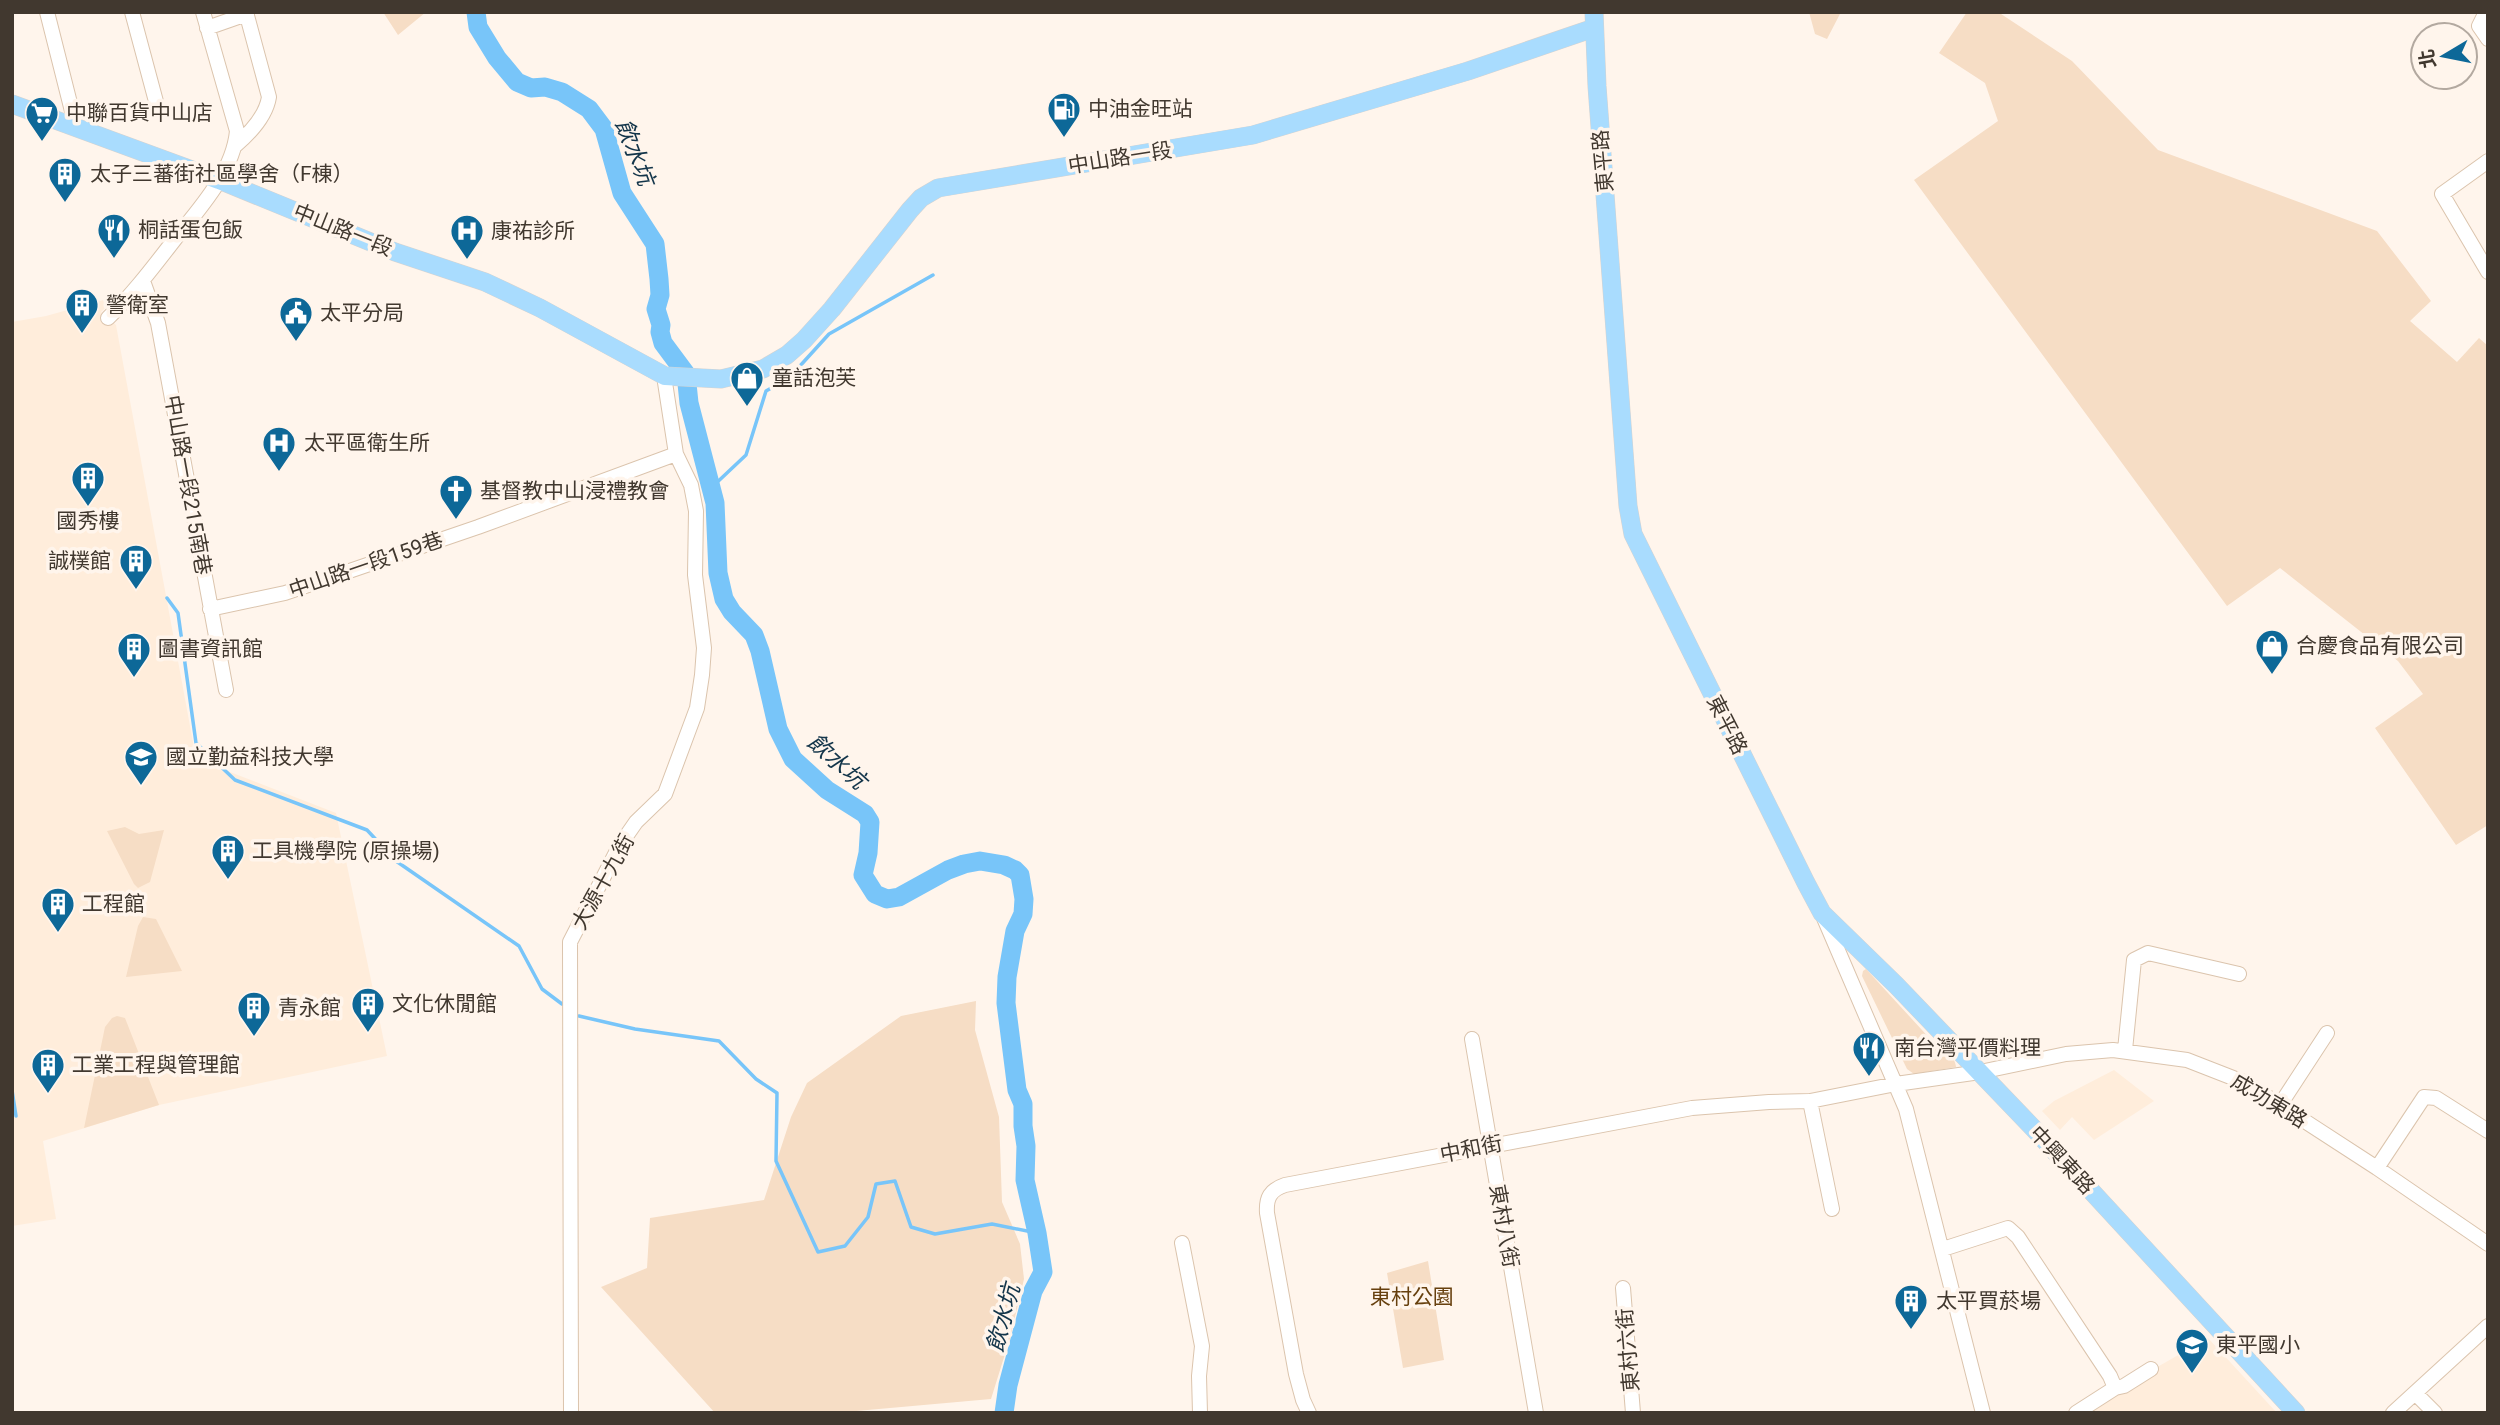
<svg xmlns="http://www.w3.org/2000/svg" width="2500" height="1425" viewBox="0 0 2500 1425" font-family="Roboto,'Noto Sans TC',sans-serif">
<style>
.built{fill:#ffeddb}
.green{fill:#f6ddc5}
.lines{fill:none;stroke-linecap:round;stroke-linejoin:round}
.stream{stroke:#78c5f9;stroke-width:3.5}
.river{stroke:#78c5f9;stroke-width:19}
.minor-casing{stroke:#dbc4ad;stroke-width:16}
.major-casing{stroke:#d5d3d1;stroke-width:19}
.minor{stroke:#fff;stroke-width:14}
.major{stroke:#a9dcfe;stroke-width:18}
.labels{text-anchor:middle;stroke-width:7;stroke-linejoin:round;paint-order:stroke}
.poi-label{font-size:21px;fill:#41382f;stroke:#fff5ec;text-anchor:start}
.street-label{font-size:21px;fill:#41382f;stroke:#fff5ec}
.park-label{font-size:21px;fill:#67400e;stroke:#fff5ec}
.water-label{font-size:23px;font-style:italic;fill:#13354a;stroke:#fff5ec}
</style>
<rect width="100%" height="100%" fill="#fff5ec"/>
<!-- built -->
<path class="built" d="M107 299 113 300 101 312 116 325 195 753 204 762 336 813 387 1056 159 1105 43 1141 56 1219 12 1226V322L46 316Z
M2114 1070 2154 1101 2094 1140 2072 1117 2060 1130 2042 1111 2054 1101Z
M2208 1338 2277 1413H2077Z"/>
<!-- green -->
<path class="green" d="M383 12H426L398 35Z
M1809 12H1841L1827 39 1815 34Z
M1967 12H1998L2072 61 2158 150 2377 231 2431 301 2410 321 2457 362 2479 338 2488 346V825L2456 845 2375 728 2423 694 2398 661 2280 568 2227 606 1914 180 1998 121 1985 83 1939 53Z
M125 827 139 834 164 830 150 882 138 888 134 884 107 831Z
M143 917 156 919 182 971 126 977 138 926Z
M1866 969 1933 1042C1942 1045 1956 1058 1956 1067L1914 1074 1907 1069 1862 976 1863 971Z
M976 1001 975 1030 999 1117 1002 1202 1020 1244 1024 1279 1010 1338 991 1399 834 1413H715L601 1287 647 1268 650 1218 764 1200 791 1117 807 1083 901 1016Z
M117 1016 125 1018 159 1105 84 1128 105 1027 112 1018Z
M1428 1261 1444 1360 1403 1368 1387 1273Z"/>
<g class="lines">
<!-- stream -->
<path class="stream" d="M711 488 746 455 766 391 789 378 829 334 933 275
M167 598 178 613 196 743 235 780 367 830 396 861 519 946 542 989 562 1004
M579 1016 635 1029 719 1041 756 1079 777 1093 776 1161 818 1252 845 1246 868 1217 876 1184 895 1181 911 1227 935 1234 992 1224 1037 1233
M12 1090 16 1116"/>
<!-- river -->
<path class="river" d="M476 12 478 27 497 58 517 82 531 88 545 87 562 92 589 109 604 129 622 193 655 244 659 279 660 295 656 309 661 325 660 332 663 343 686 374 689 403 715 503 718 573 724 599 732 612 754 635 760 651 778 729 793 759 827 790 865 814 870 822 868 853 863 875 875 894 887 899 899 897 948 870 964 864 980 861 1004 865 1015 870 1020 875 1024 899 1023 914 1015 931 1007 977 1006 1003 1017 1090 1023 1104V1126L1026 1146 1025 1180 1037 1233 1043 1272 1033 1291 1008 1385 1004 1413"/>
<defs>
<path id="minor" d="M47 12 76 127
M132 12 158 109
M2486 12 2479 26 2488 39
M207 28 247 14
M236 145C250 133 266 116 269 97L246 12
M2488 161 2442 194 2488 272
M143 281 158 323 226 690
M108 318C133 294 154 266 175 239 200 208 233 172 237 131L203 12
M210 609 285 593 478 527 676 454
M1824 918 1906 1109 1983 1413
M1472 1039 1536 1413
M2125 1050 2134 960 2148 953 2239 974
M1810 1101 1832 1209
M2280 1105 2327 1033
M2377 1168 2424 1097 2436 1098 2488 1131
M1182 1243 1202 1346 1199 1376 1200 1413
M1943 1249 2008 1228 2018 1237 2110 1376 2115 1388
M1623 1288 1633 1413
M2415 1393 2435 1413
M571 1413 570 942 620 845 636 822 665 794 697 708 702 675 704 648 695 575 696 511 691 485 676 454 664 376
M1309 1413 1303 1400 1296 1374 1267 1213C1266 1198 1270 1190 1285 1185L1692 1108 1769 1102 1810 1101 1896 1084 1980 1072 2066 1054 2113 1050 2187 1060 2246 1083 2377 1168 2488 1244
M2076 1413 2115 1388 2124 1386 2151 1369
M2393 1413 2488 1326"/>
<path id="major" d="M1594 12 1597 86 1628 506 1633 534 1806 883 1822 913 1896 985 2035 1130 2296 1413
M12 104 219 180 395 252 485 282 540 308 665 376 721 379 763 369 787 355 804 340 832 309 910 210 921 198 938 188 1253 135 1468 71 1594 28"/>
</defs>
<!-- minor casing -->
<use href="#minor" class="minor-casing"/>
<!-- major casing -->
<use href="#major" class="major-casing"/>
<!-- minor -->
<use href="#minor" class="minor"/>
<!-- major -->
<use href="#major" class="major"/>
</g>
<!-- icons -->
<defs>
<symbol id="fuel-pin" viewBox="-11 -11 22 30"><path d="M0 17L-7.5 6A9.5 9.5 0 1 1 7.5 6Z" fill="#0d6898" stroke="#fff5ec"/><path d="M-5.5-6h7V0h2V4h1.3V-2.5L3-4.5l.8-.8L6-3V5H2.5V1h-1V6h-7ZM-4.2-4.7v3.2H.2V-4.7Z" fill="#fff"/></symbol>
<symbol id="supermarket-pin" viewBox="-11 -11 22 30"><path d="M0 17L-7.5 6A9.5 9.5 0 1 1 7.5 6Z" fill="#0d6898" stroke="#fff5ec"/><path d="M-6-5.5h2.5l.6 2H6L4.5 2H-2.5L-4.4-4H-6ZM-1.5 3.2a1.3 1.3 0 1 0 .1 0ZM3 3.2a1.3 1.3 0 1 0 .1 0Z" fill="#fff"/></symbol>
<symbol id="building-pin" viewBox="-11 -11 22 30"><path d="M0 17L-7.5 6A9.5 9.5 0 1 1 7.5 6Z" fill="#0d6898" stroke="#fff5ec"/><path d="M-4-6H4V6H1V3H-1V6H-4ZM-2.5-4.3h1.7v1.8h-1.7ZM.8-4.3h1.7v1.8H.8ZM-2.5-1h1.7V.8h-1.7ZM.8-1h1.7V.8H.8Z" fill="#fff"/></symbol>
<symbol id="restaurant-pin" viewBox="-11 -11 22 30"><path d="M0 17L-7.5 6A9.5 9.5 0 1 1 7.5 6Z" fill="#0d6898" stroke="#fff5ec"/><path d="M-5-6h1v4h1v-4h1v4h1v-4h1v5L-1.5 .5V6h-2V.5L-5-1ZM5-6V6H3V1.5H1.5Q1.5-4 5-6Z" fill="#fff"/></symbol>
<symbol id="hospital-pin" viewBox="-11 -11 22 30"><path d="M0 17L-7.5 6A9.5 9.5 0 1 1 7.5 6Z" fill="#0d6898" stroke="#fff5ec"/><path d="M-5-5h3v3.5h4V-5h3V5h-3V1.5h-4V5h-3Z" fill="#fff"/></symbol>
<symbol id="civic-pin" viewBox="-11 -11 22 30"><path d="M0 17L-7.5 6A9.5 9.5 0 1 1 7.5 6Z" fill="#0d6898" stroke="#fff5ec"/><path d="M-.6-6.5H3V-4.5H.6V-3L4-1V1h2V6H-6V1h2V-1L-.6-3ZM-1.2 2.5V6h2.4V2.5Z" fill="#fff"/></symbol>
<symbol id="shop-pin" viewBox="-11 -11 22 30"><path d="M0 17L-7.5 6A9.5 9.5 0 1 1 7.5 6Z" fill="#0d6898" stroke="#fff5ec"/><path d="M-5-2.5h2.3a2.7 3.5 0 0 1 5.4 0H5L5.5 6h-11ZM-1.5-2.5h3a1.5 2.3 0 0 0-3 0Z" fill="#fff"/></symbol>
<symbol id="church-pin" viewBox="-11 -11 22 30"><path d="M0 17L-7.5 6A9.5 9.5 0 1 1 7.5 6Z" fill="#0d6898" stroke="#fff5ec"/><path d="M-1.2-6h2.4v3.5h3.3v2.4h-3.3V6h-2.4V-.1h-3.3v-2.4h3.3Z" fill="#fff"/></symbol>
<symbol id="university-pin" viewBox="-11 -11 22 30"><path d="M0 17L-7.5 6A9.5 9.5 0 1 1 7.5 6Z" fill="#0d6898" stroke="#fff5ec"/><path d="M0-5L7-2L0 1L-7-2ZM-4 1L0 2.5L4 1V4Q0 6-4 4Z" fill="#fff"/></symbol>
<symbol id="school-pin" viewBox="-11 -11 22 30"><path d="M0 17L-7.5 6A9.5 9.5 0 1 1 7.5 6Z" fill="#0d6898" stroke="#fff5ec"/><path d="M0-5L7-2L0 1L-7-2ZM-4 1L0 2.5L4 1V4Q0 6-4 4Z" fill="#fff"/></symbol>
</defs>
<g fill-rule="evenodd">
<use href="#fuel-pin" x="1045" y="90" width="38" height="52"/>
<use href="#supermarket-pin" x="23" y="94" width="38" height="52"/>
<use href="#building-pin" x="46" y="155" width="38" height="52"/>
<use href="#restaurant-pin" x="95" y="211" width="38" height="52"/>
<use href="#hospital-pin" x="448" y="212" width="38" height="52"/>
<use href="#building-pin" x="63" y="286" width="38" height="52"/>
<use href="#civic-pin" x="277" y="294" width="38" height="52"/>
<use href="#shop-pin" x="728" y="359" width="38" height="52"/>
<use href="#hospital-pin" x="260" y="424" width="38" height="52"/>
<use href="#building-pin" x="69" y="459" width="38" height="52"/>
<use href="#church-pin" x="437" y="472" width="38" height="52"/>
<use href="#building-pin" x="117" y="542" width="38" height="52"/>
<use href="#shop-pin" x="2253" y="627" width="38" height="52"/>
<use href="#building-pin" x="115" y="630" width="38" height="52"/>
<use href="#university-pin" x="122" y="738" width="38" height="52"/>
<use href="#building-pin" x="209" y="832" width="38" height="52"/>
<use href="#building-pin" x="39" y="885" width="38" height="52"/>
<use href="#building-pin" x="349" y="985" width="38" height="52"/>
<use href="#building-pin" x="235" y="989" width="38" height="52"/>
<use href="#restaurant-pin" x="1850" y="1029" width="38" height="52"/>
<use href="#building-pin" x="29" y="1046" width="38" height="52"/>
<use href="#building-pin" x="1892" y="1282" width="38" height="52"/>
<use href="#school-pin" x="2173" y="1326" width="38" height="52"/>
</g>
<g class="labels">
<!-- poi labels -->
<g class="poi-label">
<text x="1088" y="116">中油金旺站</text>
<text x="66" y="120">中聯百貨中山店</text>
<text x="90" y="181">太子三蕃街社區學舍（F棟）</text>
<text x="138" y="237">桐話蛋包飯</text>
<text x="491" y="238">康祐診所</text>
<text x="106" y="312">警衛室</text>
<text x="320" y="320">太平分局</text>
<text x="772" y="385">童話泡芙</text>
<text x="304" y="450">太平區衛生所</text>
<text x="480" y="498">基督教中山浸禮教會</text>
<text x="88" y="528" text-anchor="middle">國秀樓</text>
<text x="111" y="568" text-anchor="end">誠樸館</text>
<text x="2296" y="653">合慶食品有限公司</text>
<text x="158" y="656">圖書資訊館</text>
<text x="166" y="764">國立勤益科技大學</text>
<text x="252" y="858">工具機學院 (原操場)</text>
<text x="82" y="911">工程館</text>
<text x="392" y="1011">文化休閒館</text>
<text x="278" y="1015">青永館</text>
<text x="1894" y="1055">南台灣平價料理</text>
<text x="72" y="1072">工業工程與管理館</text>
<text x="1936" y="1308">太平買菸場</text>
<text x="2216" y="1352">東平國小</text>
</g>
<!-- street labels -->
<g class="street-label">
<text transform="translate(1120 158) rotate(-9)" y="7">中山路一段</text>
<text transform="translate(1603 161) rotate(-95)" y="7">東平路</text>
<text transform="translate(343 230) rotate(22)" y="7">中山路一段</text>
<text transform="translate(188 485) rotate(80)" y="7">中山路一段215南巷</text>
<text transform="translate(366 565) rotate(-19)" y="7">中山路一段159巷</text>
<text transform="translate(1727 725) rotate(63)" y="7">東平路</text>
<text transform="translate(603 882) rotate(-61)" y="7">大源十九街</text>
<text transform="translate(2269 1101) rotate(31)" y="7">成功東路</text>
<text transform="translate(1471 1149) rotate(-11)" y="7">中和街</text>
<text transform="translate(2062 1160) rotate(47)" y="7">中興東路</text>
<text transform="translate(1504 1226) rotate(80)" y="7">東村八街</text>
<text transform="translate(1628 1350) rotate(-95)" y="7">東村六街</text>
</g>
<!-- park labels -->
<g class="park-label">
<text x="1412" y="1304">東村公園</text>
</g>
<!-- water labels -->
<g class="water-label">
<text transform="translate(635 152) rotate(69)" y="8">飲水坑</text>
<text transform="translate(837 761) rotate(42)" y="8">飲水坑</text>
<text transform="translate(1003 1318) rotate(-75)" y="8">飲水坑</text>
</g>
</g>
<!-- border -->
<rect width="2500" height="1425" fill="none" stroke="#41382f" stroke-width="28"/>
<!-- north arrow -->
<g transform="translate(2444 56) rotate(260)"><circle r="33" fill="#fff5ec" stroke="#b3a9a0" stroke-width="2"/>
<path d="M0-5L12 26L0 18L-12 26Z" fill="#0d6898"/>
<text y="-10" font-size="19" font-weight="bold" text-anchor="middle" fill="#41382f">北</text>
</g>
</svg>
